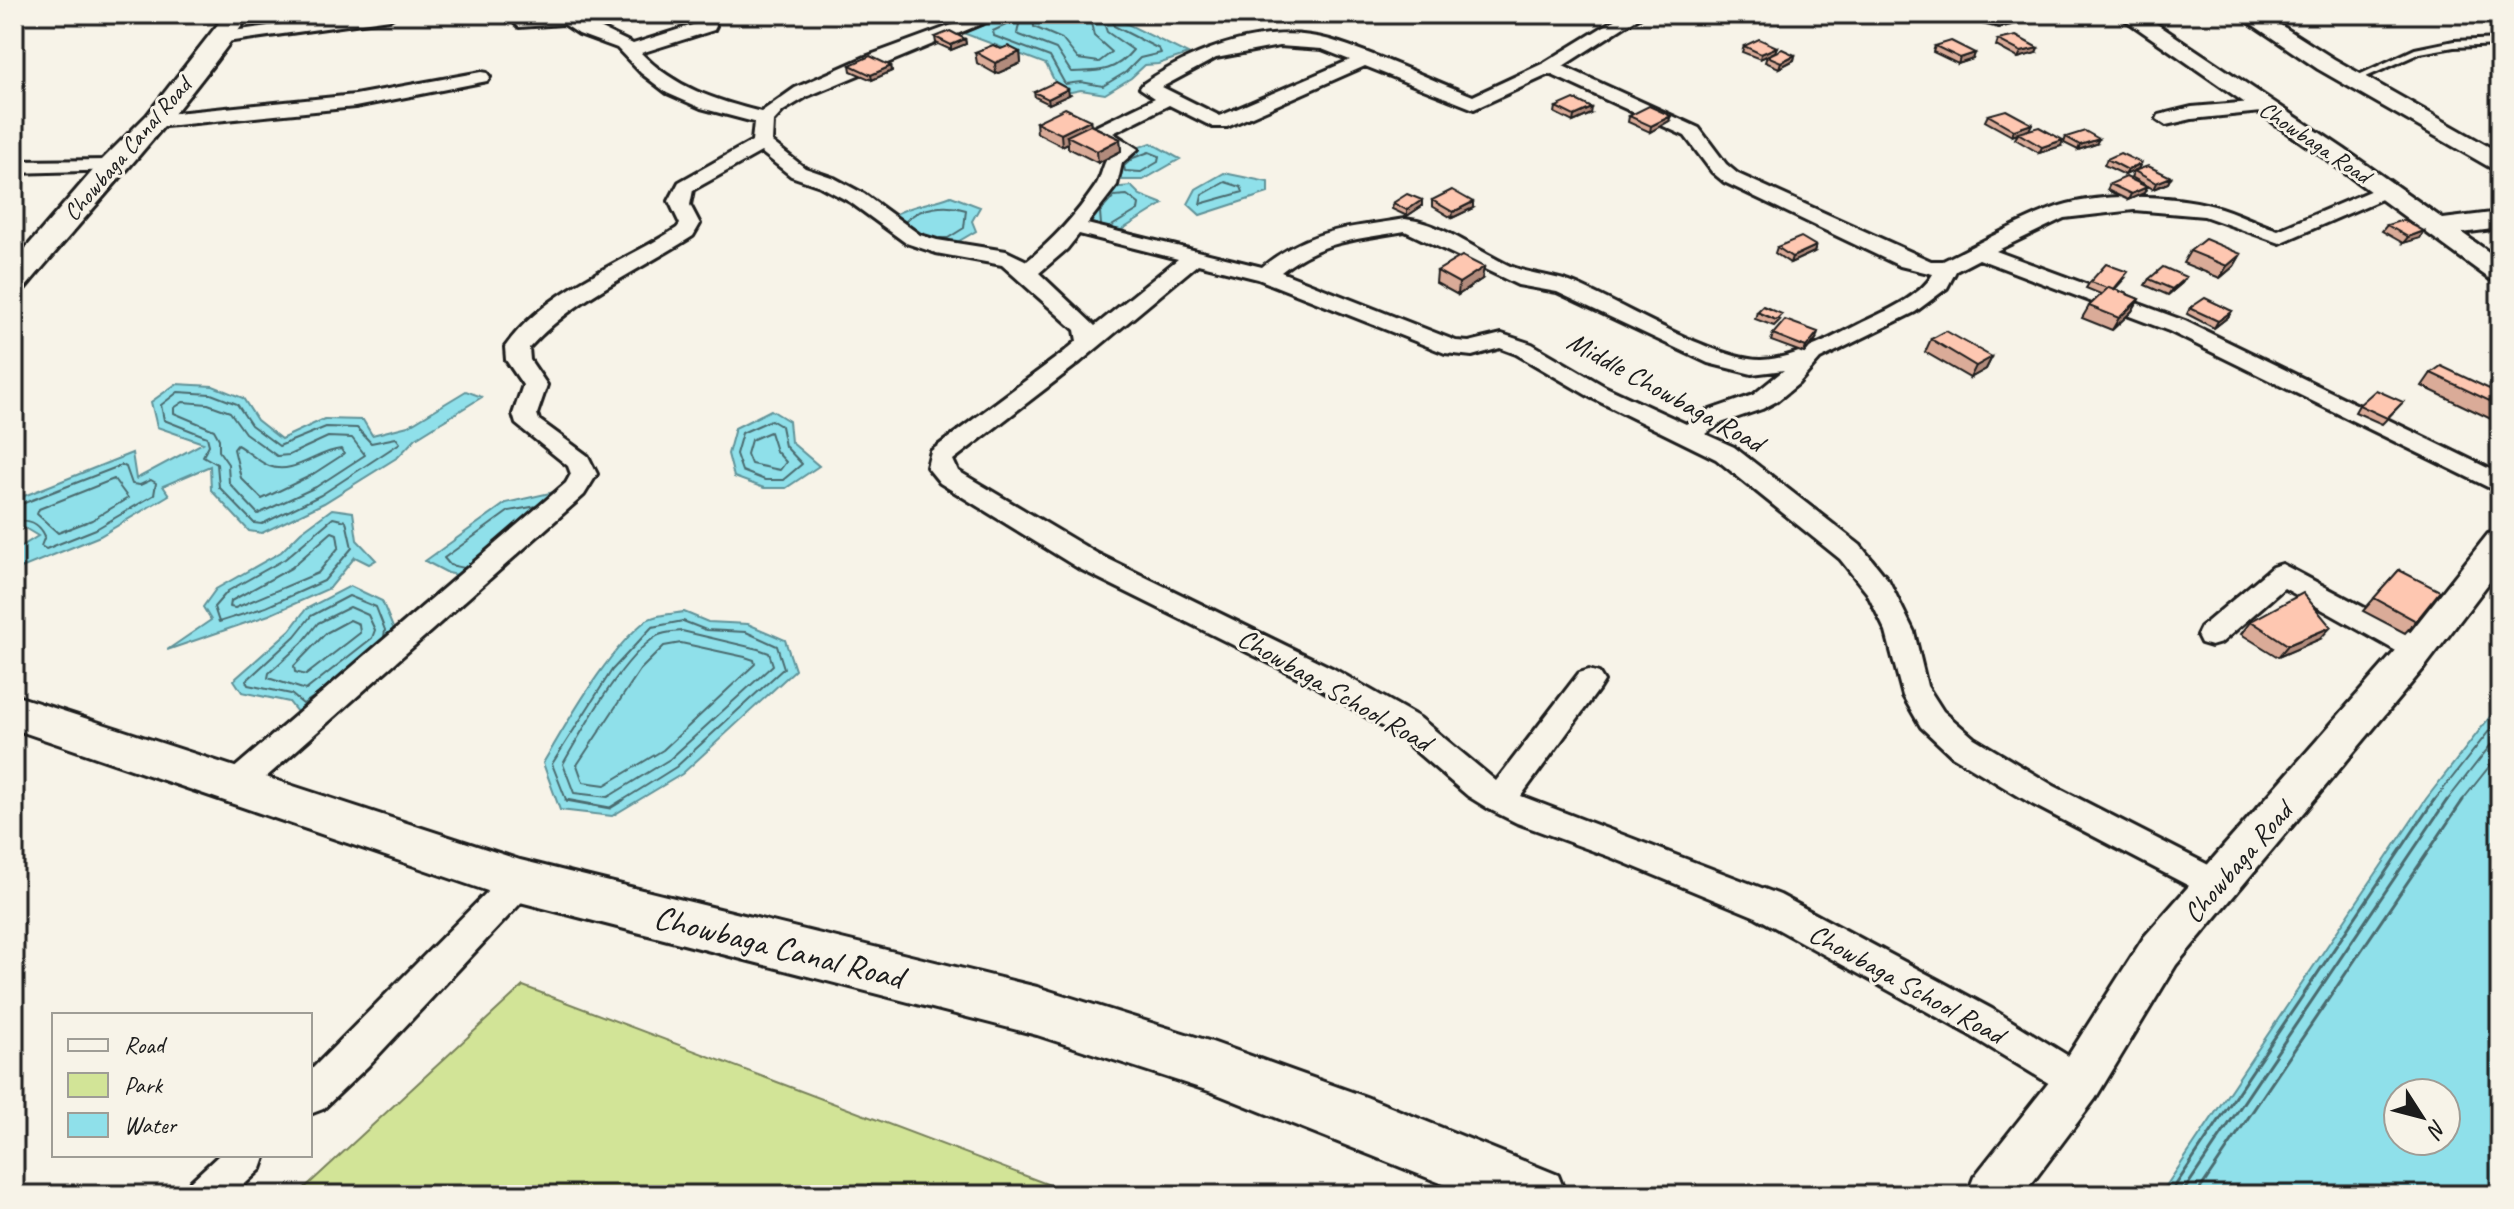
<svg xmlns="http://www.w3.org/2000/svg" width="2514" height="1209" viewBox="0 0 2514 1209" font-family="Caveat,sans-serif">
<style>
.green{fill:#d2e497;stroke:#77805a;stroke-width:2}
.water{fill:#8fe0ea;stroke:#619298;stroke-width:2;fill-rule:evenodd}
.lines{fill:none;stroke-linecap:round;stroke-linejoin:round}
.shore-far1{stroke:#4a6a6e;stroke-width:2}
.shore{stroke:#4a6a6e;stroke-width:3}
.service-casing{stroke:#1c1c1c;stroke-width:6}
.minor-casing{stroke:#1c1c1c;stroke-width:6}
.tertiary-casing{stroke:#1c1c1c;stroke-width:6}
.secondary-casing{stroke:#1c1c1c;stroke-width:6}
.service{fill:#f7f3e8;fill-rule:evenodd}
.minor{fill:#f7f3e8;fill-rule:evenodd}
.tertiary{fill:#f7f3e8;fill-rule:evenodd}
.secondary{fill:#f7f3e8;fill-rule:evenodd}
.wall{fill:#daab98;stroke:#1c1c1c;stroke-width:2}
.shaded-wall{fill:#b28b7c;stroke:#1c1c1c;stroke-width:2}
.building{fill:#fec7b1;stroke:#1c1c1c;stroke-width:2}
.labels{text-anchor:middle;stroke-width:6;stroke-linejoin:round;paint-order:stroke}
.far-street-label{font-size:24px;fill:#1c1c1c;stroke:#f7f3e8}
.street-label{font-size:28px;fill:#1c1c1c;stroke:#f7f3e8}
.near-street-label{font-size:34px;fill:#1c1c1c;stroke:#f7f3e8}
</style>
<rect width="100%" height="100%" fill="#f7f3e8"/>
<filter id="ink" filterUnits="userSpaceOnUse"><feTurbulence type="fractalNoise" baseFrequency=".0125" numOctaves="2"/><feDisplacementMap in="SourceGraphic" scale="16" xChannelSelector="R" yChannelSelector="G"/><feConvolveMatrix kernelMatrix="1 2 1 2 8 2 1 2 1" color-interpolation-filters="sRGB"/></filter>
<g filter="url(#ink)">
<!-- green -->
<path class="green" d="M523 986 1076 1195H297Z"/>
<!-- water -->
<path class="water" d="M1012 14H1119V20L1188 54 1158 64 1145 65 1131 78 1105 94 1081 90 1061 94 1046 64 963 33Z
M1151 143 1180 159 1143 180H1120L1110 169 1128 151Z
M1224 173 1268 182V193L1200 215 1188 204 1196 189Z
M1131 186 1140 195 1163 204 1118 232 1093 231 1091 210 1110 188Z
M951 196 980 207 972 221 976 231 949 247 901 231 894 215C912 204 932 204 951 196Z
M176 384 213 386 243 398 257 420 281 439 324 419 363 420 372 435 408 426 466 391 482 397 416 438 398 457 324 503 262 533 249 531 211 490 210 466 163 486 169 495 100 536 19 569 14 567V551L38 536 23 527 14 530V500L132 453 136 479 203 443 157 427 151 402Z
M771 410 789 421 791 442 819 466 786 488H764L734 477 728 454 735 428Z
M554 492 563 497 467 577 448 573 425 561 506 503Z
M332 509 353 512 357 540 376 560 369 564 355 557 330 588 269 615 167 650 211 620 203 607 216 589 281 552 301 532Z
M350 586 382 601 394 630 389 648 301 717 289 702 242 692 234 680 290 630 306 609Z
M684 612 708 622 748 624 785 640 795 670 682 774 612 816 560 810 543 763C569 720 608 649 647 620 656 614 673 614 684 612Z
M2500 704V1195H2160L2426 799ZM2398 1093H2446V1141H2398Z"/>
<g class="lines">
<!-- shore-far1 -->
<path class="shore-far1" d="M1011 14 1008 24 993 31 994 36 1050 57 1065 84 1081 82 1103 86 1126 72 1140 58 1161 53 1159 49 1114 26 1111 14
M1021 14 1017 34 1056 49 1071 72C1099 71 1114 73 1133 50L1107 32 1101 14
M1033 14 1034 27 1062 39 1078 59 1099 62 1112 52 1094 36 1089 14
M1149 152 1159 156 1158 162 1141 172 1125 171 1124 166 1133 158Z
M1225 182 1241 187 1243 192 1200 204 1202 195Z
M905 222C919 206 947 204 966 210L964 228 948 238H940
M1101 225 1100 212 1114 196 1127 195 1139 204 1138 210 1110 227
M178 392 211 394 237 404 251 425 279 446 326 427 357 428 371 443 396 438 400 443 321 495 262 524 254 523 219 487 217 464 203 456 209 445 207 437 164 420 161 405Z
M183 402 208 404 230 412 245 433 277 456 289 455 328 437 352 438 365 455 316 487 258 514 229 483 228 464 219 451V439L214 430 174 413V408Z
M771 420 781 426 785 446 802 464 783 480H765L742 471 736 454 742 433Z
M770 432 776 451 786 462 780 470 751 464 747 454 751 440Z
M237 445C248 451 257 461 269 466 293 476 317 451 341 449L344 454 310 476 262 499 241 478 234 449Z
M114 479 128 498 92 520 58 533 37 514 39 509Z
M14 507 122 465 126 467 132 484 140 485 151 480 156 483 154 495 96 529 46 549 41 546 45 536C39 523 28 518 14 522
M333 518 346 521 352 548 324 581 266 607 219 622 214 607 228 591 285 559Z
M332 532 337 534 339 547 318 573 235 608 230 607 231 601 291 568Z
M464 568 450 565 444 558 509 511 537 506
M350 607 368 615 375 630 372 638 306 690 268 678 269 673 302 643 318 623Z
M350 620 359 624 360 633 306 675 295 672 294 666 326 633Z
M682 631 758 649 769 653 773 665 670 759 608 797 574 793 563 764C583 729 623 656 657 636 664 632 674 632 682 631Z
M681 643 745 657 754 660 755 664 663 750 605 785 583 782 577 765 640 670 664 646Z
M318 694 303 704 291 694 248 685 246 681 295 636 311 616 349 596 376 607 385 630 384 637
M567 802 552 764 612 670 652 627 683 621 706 630 746 632 777 646 784 668 676 767 620 802
M2433 802 2500 717
M2446 802 2500 733
M2461 802 2500 753"/>
<!-- shore -->
<path class="shore" d="M566 800 610 808 623 800
M2169 1195 2434 800
M2181 1195 2447 800
M2196 1195 2463 800"/>
<defs>
<path id="service" d="M2500 39V45L2454 47 2420 53 2357 81 2350 79 2415 49 2454 41Z"/>
<path id="minor" d="M354 14H398L390 19 219 43 210 38 219 33Z
M505 14H524L529 18 573 15 633 44 702 22H714L716 26 714 30 641 53C675 88 715 100 761 112L795 88 865 57 982 14H1005L808 96 783 111 773 122 772 142 805 168 834 178 864 194 920 235 937 240 1006 251 1027 261C1053 240 1076 215 1095 187 1104 174 1101 161 1115 150L1089 133 1091 129 1155 98 1140 88 1143 84C1194 49 1267 22 1330 40 1378 54 1426 78 1473 96L1544 63 1624 14H1644L1563 66 1699 128 1726 164 1738 174 1931 261H1943C1978 244 2013 224 2049 210 2092 192 2170 194 2214 206 2236 212 2256 223 2278 230L2386 184 2396 190 2393 194 2280 243 2204 216 2134 210 2064 218 1996 251 2185 321 2500 474V493L2169 331 1979 259 1956 271 1947 288 1915 312 1820 359 1798 384 1777 401 1762 409 1721 423 1705 434 1734 447 1860 545 1889 581 1914 632 1927 686 1943 711 1974 738 2054 786 2230 876 2235 886 2230 896 2218 901 2032 804 1952 756 1921 727 1903 696 1886 632 1867 593 1840 559 1716 459 1590 397 1516 354 1500 348 1472 356 1445 353 1258 279 1198 264 1080 362 953 460 958 471 1098 554 1334 669 1420 718 1496 781 1579 673 1589 670 1599 673 1604 681 1599 689 1521 796 1780 895 1992 1009 2091 1070 2097 1083 2091 1096 2078 1101 1966 1033 1756 917 1613 858 1517 823 1489 809 1468 796 1398 736 1314 685 1078 568 940 483 927 467 931 451 1064 352 1077 341 1075 330 1002 265 936 253 906 243 850 202 820 186 791 176 761 152 693 190 690 205 700 224 693 236C637 272 574 298 529 348L530 360 547 385 537 414 539 420 588 456 597 474 584 495 246 795 235 799 224 795 219 786 224 777 566 483 571 474 568 466 516 424 513 414 523 385 506 360 505 347C545 290 621 264 677 228L680 224 669 201 679 182 752 141 754 122 701 108 667 93 641 73 617 48 579 34 564 24 519 27ZM1279 46 1322 49 1350 60 1220 116 1162 87 1216 58ZM1365 66 1474 109 1550 74 1685 136 1712 172 1724 182 1900 266 1933 274C1920 297 1886 311 1863 322 1833 337 1795 359 1761 360 1717 361 1620 303 1575 284 1554 275 1531 275 1510 266 1480 252 1449 229 1417 221L1405 219C1345 229 1311 228 1262 267L1087 224 1117 185 1122 163 1138 149 1113 133 1169 105 1213 127H1227ZM1405 231 1518 285 1557 292 1708 363 1752 374 1784 370 1753 395 1704 412 1686 424 1606 387 1532 344 1502 334 1469 342 1456 341 1281 272C1322 240 1355 240 1405 231ZM1079 234 1178 259 1095 326 1039 273 1067 249Z
M1964 14H2033L2031 18 1999 26 1966 18Z
M481 72 487 73 490 77 487 81 355 107 156 127 147 121 156 115 355 95Z
M2264 101 2271 103 2273 107 2271 111 2192 119 2166 125 2157 119 2159 115 2192 107Z
M112 160 119 162 122 166 119 170 14 173V161Z
M2282 564 2427 641 2431 649 2427 657 2417 660 2407 657 2284 588 2221 643 2211 646 2201 643 2197 635 2201 627 2272 567Z
M520 867 532 871 537 881 532 891 368 1066 323 1109 310 1114V1071L508 871Z
M219 1155H266L261 1169 233 1195H185L191 1181Z"/>
<path id="tertiary" d="M2117 14H2142L2344 149 2443 219 2500 212V228L2462 233 2500 260V281L2490 279 2326 159Z
M2237 14H2263L2334 59 2500 153V171L2491 168 2318 69Z
M2500 531V568L2424 668 2176 965 2095 1099 2023 1195H1967L1974 1177 2061 1067 2144 937 2398 648 2488 534Z"/>
<path id="secondary" d="M226 14H250C183 111 101 197 25 288L14 290V262L102 160 147 115Z
M14 695 520 860 1037 987 1212 1042 1366 1097 1558 1175 1566 1195H1471L1212 1092 1037 1035 520 902 14 729Z"/>
</defs>
<!-- service casing -->
<use href="#service" class="service-casing"/>
<!-- minor casing -->
<use href="#minor" class="minor-casing"/>
<!-- tertiary casing -->
<use href="#tertiary" class="tertiary-casing"/>
<!-- secondary casing -->
<use href="#secondary" class="secondary-casing"/>
<!-- service -->
<use href="#service" class="service"/>
<!-- minor -->
<use href="#minor" class="minor"/>
<!-- tertiary -->
<use href="#tertiary" class="tertiary"/>
<!-- secondary -->
<use href="#secondary" class="secondary"/>
</g>
<!-- wall -->
<path class="wall" d="M935 37 965 39 966 44 951 50 936 43Z
M1998 40 2036 53 2018 58 1996 46Z
M1744 46 1775 52 1760 59 1742 52Z
M1935 46 1975 53 1973 59 1958 64 1933 52Z
M975 52H1020L1021 63 996 74 977 63Z
M1795 55 1794 60 1779 68 1765 62 1767 56Z
M850 65 891 66 892 71 872 80 851 71Z
M1034 92 1069 95 1049 104 1035 97Z
M1556 107 1591 114 1573 122 1555 113Z
M1988 115 2030 130 2061 146 2039 153 2015 139 2018 134 2012 136 1985 121Z
M1629 116 1669 121 1650 132 1628 122Z
M1090 120 1091 125 1120 139 1121 151 1098 163 1068 148V143L1062 146 1037 133 1036 122Z
M2066 137 2096 144 2078 150 2064 143Z
M2107 159 2141 163 2138 169 2125 175 2104 165Z
M2134 171 2171 177 2168 183 2153 189 2131 177Z
M2110 184 2147 187 2144 193 2128 200 2107 190Z
M1422 200V206L1407 216 1392 209 1393 203Z
M1432 200 1473 208 1452 218 1432 206Z
M2387 225 2424 231 2420 238 2403 243 2382 231Z
M1777 247 1814 252 1790 263 1775 253Z
M2190 251 2241 254 2234 266 2220 278 2183 263Z
M1437 271 1482 279 1458 295 1436 283Z
M2186 277 2182 283 2168 295 2145 285 2149 279Z
M2125 278 2115 289 2139 299 2132 311 2112 330 2082 318 2089 306 2101 294 2086 288 2090 282Z
M2190 308 2232 311 2228 317 2214 328 2187 314Z
M1757 312 1780 320 1774 326 1755 319Z
M1773 334 1816 339 1804 353 1771 341Z
M1931 339 1992 357 1986 369 1970 378 1925 352Z
M2431 373 2500 394V411L2491 419 2422 386Z
M2403 402 2382 424 2355 412 2359 405Z
M2399 570 2416 621 2405 633 2363 611Z
M2251 621 2320 639 2278 657 2241 634Z"/>
<!-- shaded-wall -->
<path class="shaded-wall" d="M1175 14H1187L1175 18Z
M965 39 966 44 951 50V45Z
M1777 47 1775 52 1760 59 1761 54Z
M2038 48 2036 53 2018 58 2021 52Z
M1020 52 1021 63 996 74 995 63Z
M1975 53 1973 59 1958 64 1960 58Z
M1795 55 1794 60 1779 68 1781 62Z
M891 66 892 71 872 80 871 75Z
M1068 89 1069 95 1049 104 1048 99Z
M1592 108 1591 114 1573 122 1574 116Z
M1671 116 1669 121 1650 132 1651 126Z
M1090 120 1092 131 1067 136 1068 143 1062 146 1061 134Z
M2032 124 2029 130 2012 136 2014 130Z
M1120 139 1121 151 1098 163 1097 151Z
M2099 139 2096 144 2078 150 2080 145Z
M2063 140 2061 146 2039 153 2042 147Z
M2141 163 2138 169 2125 175 2128 170Z
M2171 177 2168 183 2153 189 2156 183Z
M2147 187 2144 193 2128 200 2131 194Z
M1422 200V206L1407 216V210Z
M1473 202V208L1452 218 1453 212Z
M2424 231 2420 238 2403 243 2408 237Z
M1816 246 1814 252 1790 263 1792 257Z
M2241 254 2234 266 2220 278 2227 266Z
M1484 267 1482 279 1458 295 1459 283Z
M2186 277 2182 283 2168 295 2172 289Z
M2139 299 2132 311 2112 330 2119 318Z
M2232 311 2228 317 2214 328 2218 321Z
M1818 332 1816 339 1804 353 1806 347Z
M1992 357 1986 369 1970 378 1976 366Z
M2331 627 2320 639 2278 657 2288 645Z"/>
<!-- building -->
<path class="building" d="M950 31 965 39 951 45 935 37Z
M2016 36 2038 48 2021 52 1998 40Z
M1759 39 1777 47 1761 54 1744 46Z
M1951 41 1975 53 1960 58 1935 46Z
M993 45 1001 49 1008 46 1020 52 995 63 975 52Z
M1782 49 1795 55 1781 62 1767 56Z
M870 56 891 66 871 75 850 65Z
M1055 82 1068 89 1048 99 1034 92Z
M1574 99 1592 108 1574 116 1556 107Z
M1649 106 1671 116 1651 126 1629 116Z
M1065 108 1090 120 1061 134 1036 122Z
M2006 110 2032 124 2014 130 1988 115Z
M1090 125 1120 139 1097 151 1067 136Z
M2039 127 2063 140 2042 147 2018 133Z
M2085 131 2099 139 2080 145 2066 137Z
M2120 153 2141 163 2128 170 2107 159Z
M2148 166 2171 177 2156 183 2134 171Z
M2126 177 2147 187 2131 194 2110 184Z
M1452 190 1473 202 1453 212 1432 200Z
M1407 194 1422 200 1407 210 1393 203Z
M2403 220 2424 231 2408 237 2387 225Z
M1801 237 1816 246 1792 257 1777 247Z
M2205 239 2241 254 2227 266 2190 251Z
M1462 256 1484 267 1459 283 1437 271Z
M2106 264 2128 272 2114 289 2109 287 2107 288 2090 282Z
M2163 267 2186 277 2172 289 2149 279Z
M2109 287 2139 299 2119 318 2089 306Z
M2205 298 2232 311 2218 321 2190 308Z
M1763 306 1782 314 1776 320 1757 312Z
M1785 320 1818 332 1806 347 1773 334Z
M1946 331 1992 357 1976 366 1931 339Z
M2441 366 2500 394V406L2431 373Z
M2376 390 2403 402 2387 418 2359 405Z
M2399 570 2440 591 2416 621 2374 598Z
M2303 593 2331 627 2288 645 2251 621Z"/>
</g>
<g class="labels">
<!-- far-street labels -->
<g class="far-street-label">
<text transform="translate(2315 142) rotate(34)" y="8">Chowbaga Road</text>
<text transform="translate(127 149) rotate(-49)" y="8">Chowbaga Canal Road</text>
</g>
<!-- street labels -->
<g class="street-label">
<text transform="translate(1666 391) rotate(29)" y="10">Middle Chowbaga Road</text>
<text transform="translate(1335 689) rotate(30)" y="10">Chowbaga School Road</text>
<text transform="translate(2237 862) rotate(-49)" y="10">Chowbaga Road</text>
<text transform="translate(1907 983) rotate(29)" y="10">Chowbaga School Road</text>
</g>
<!-- near-street labels -->
<g class="near-street-label">
<text transform="translate(779 946) rotate(14)" y="12">Chowbaga Canal Road</text>
</g>
</g>
<!-- margin -->
<rect width="2514" height="1209" fill="none" stroke="#f7f3e8" stroke-width="48"/>
<rect x="24" y="24" width="2466" height="1161" fill="none" stroke="#1c1c1c" stroke-width="3" filter="url(#ink)"/>
<!-- legend -->
<rect x="52" y="1013" width="260" height="144" fill="#f7f3e8" stroke="#9f9d96" stroke-width="2"/>
<rect x="68" y="1039" width="40" height="12" fill="#f7f3e8" stroke="#9f9d96" stroke-width="2"/>
<text x="124" y="1053" font-size="24" fill="#1c1c1c">Road</text>
<rect x="68" y="1073" width="40" height="24" fill="#d2e497" stroke="#9f9d96" stroke-width="2"/>
<text x="124" y="1093" font-size="24" fill="#1c1c1c">Park</text>
<rect x="68" y="1113" width="40" height="24" fill="#8fe0ea" stroke="#9f9d96" stroke-width="2"/>
<text x="124" y="1133" font-size="24" fill="#1c1c1c">Water</text>
<!-- north arrow -->
<g transform="translate(2422 1117) rotate(126)"><circle r="38" fill="#f7f3e8" stroke="#9f9d96" stroke-width="2"/>
<path d="M0-6L14 30L0 20L-14 30Z" fill="#1c1c1c"/>
<text y="-12" font-size="22" font-weight="bold" text-anchor="middle" fill="#1c1c1c">N</text>
</g>
</svg>
